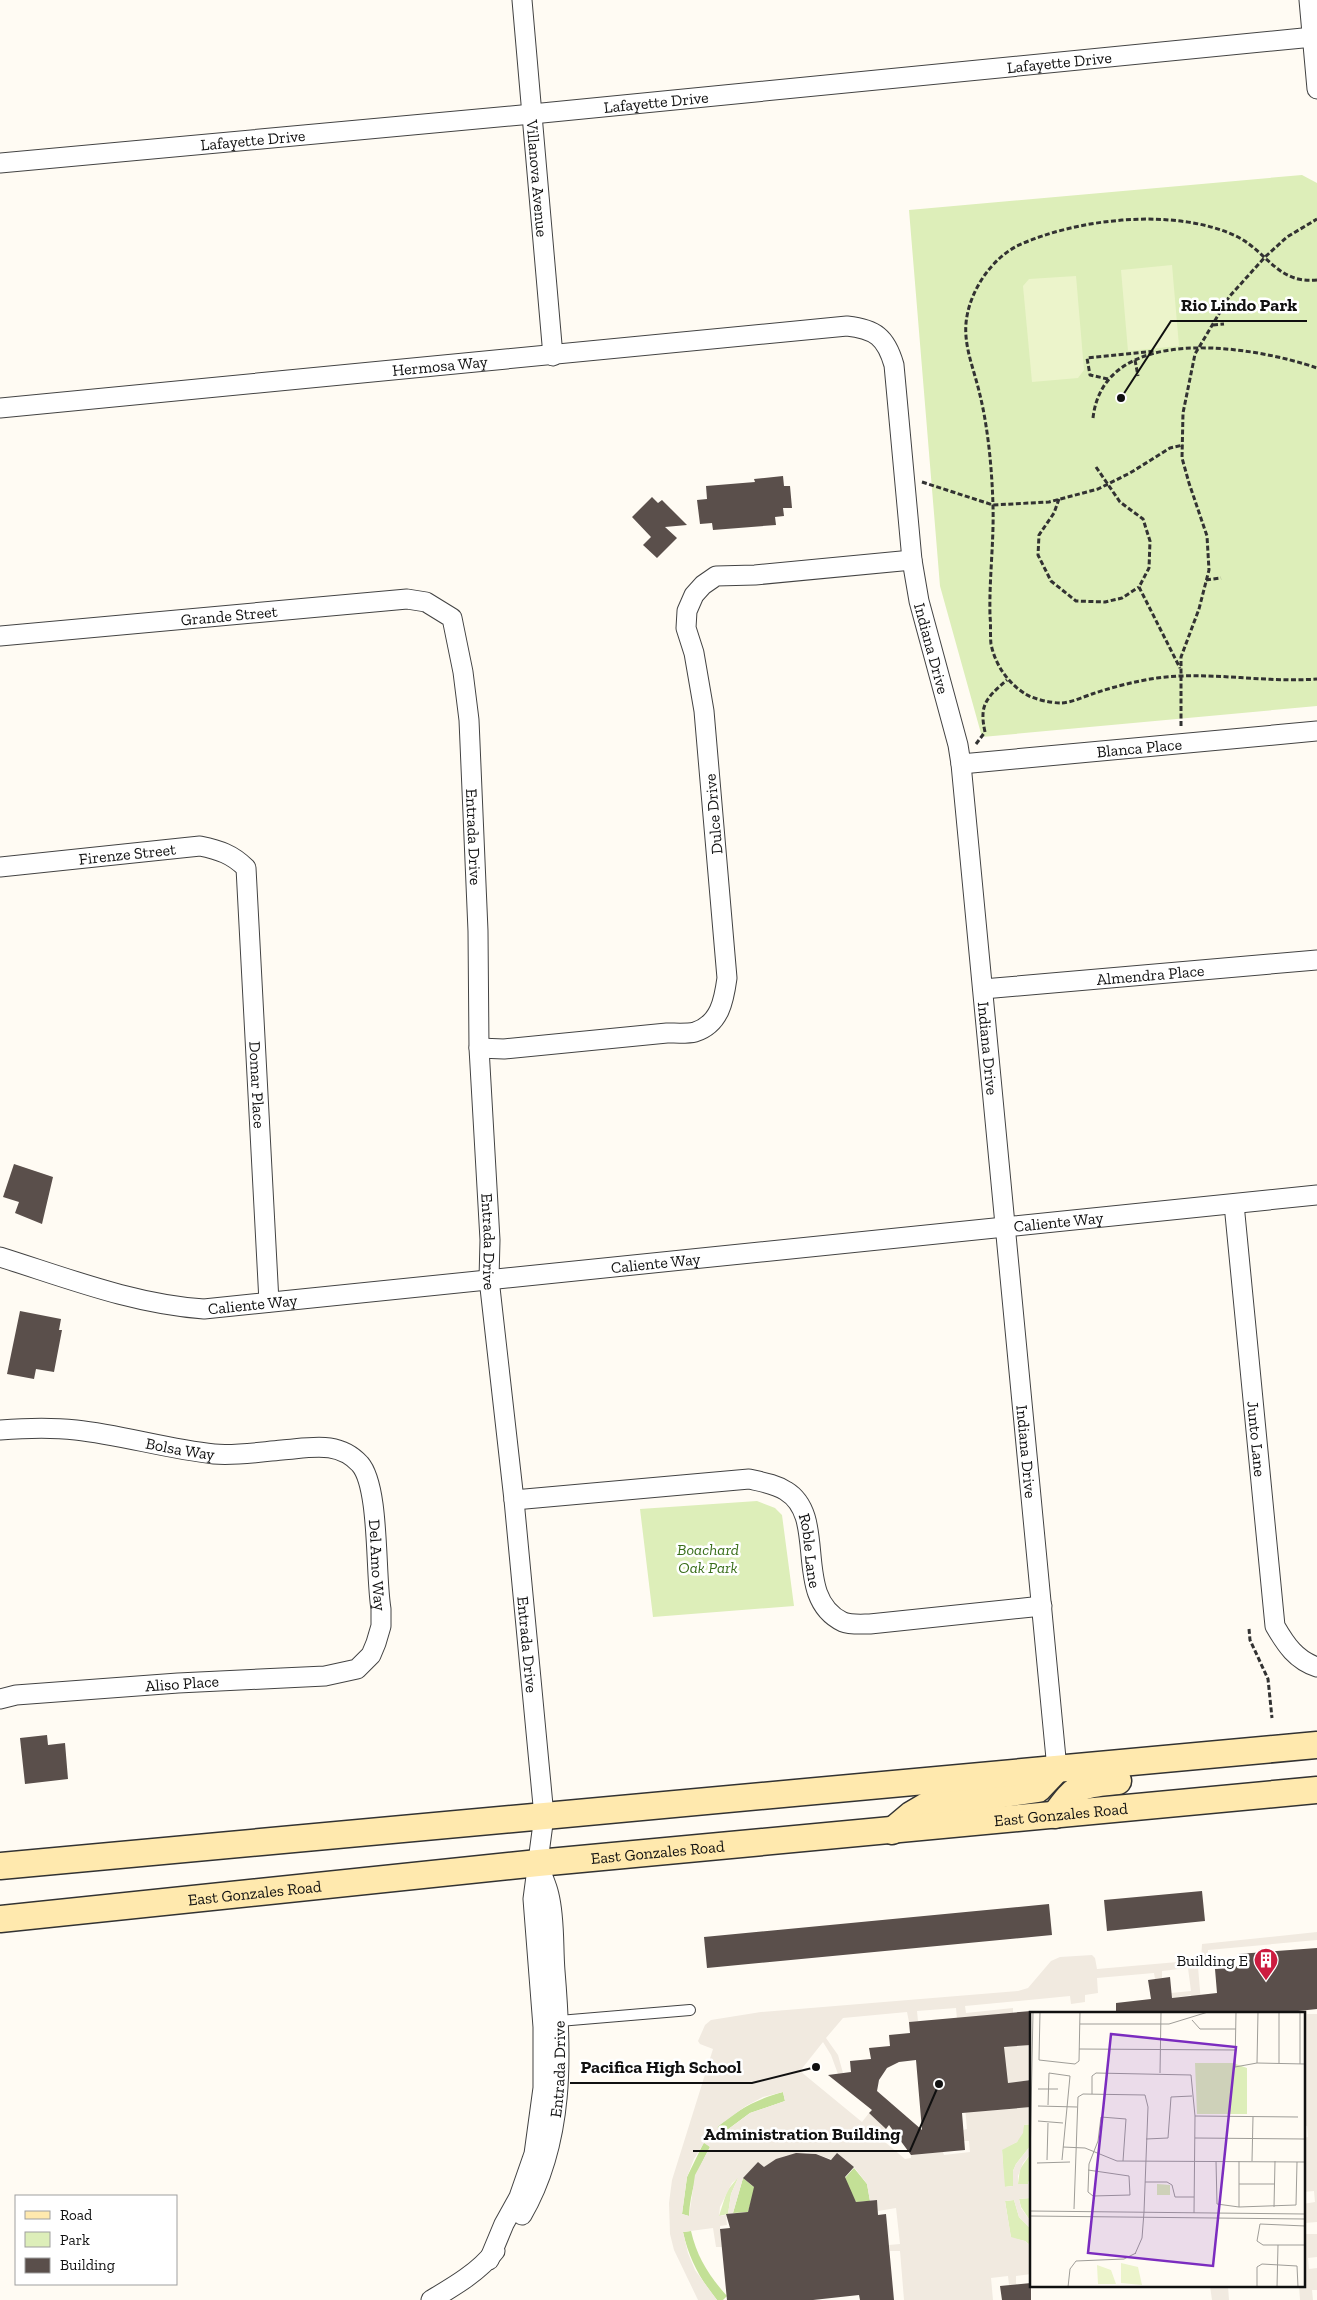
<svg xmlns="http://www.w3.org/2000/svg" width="1317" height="2300" viewBox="0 0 1317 2300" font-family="'Zilla Slab',serif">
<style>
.green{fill:#ddeeb9}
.forest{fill:#c3e096}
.pitch{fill:#ecf4cb}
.plaza{fill:#f1eae0;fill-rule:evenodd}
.building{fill:#5a4f4b;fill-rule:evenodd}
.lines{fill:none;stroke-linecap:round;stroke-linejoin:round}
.service-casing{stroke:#434343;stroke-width:12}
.minor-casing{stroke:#434343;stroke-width:21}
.secondary-casing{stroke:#323232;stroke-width:29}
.path{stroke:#323232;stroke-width:3;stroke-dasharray:5 2.5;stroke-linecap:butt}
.service{stroke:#fff;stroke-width:10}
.minor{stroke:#fff;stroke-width:19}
.secondary{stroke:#ffe9ae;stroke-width:26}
.labels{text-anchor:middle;stroke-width:5;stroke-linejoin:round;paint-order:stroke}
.street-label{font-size:16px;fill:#101010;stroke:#fff}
.park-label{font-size:16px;font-style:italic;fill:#396e1a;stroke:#fff}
.poi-label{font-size:16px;fill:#101010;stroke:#fff;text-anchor:end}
.inset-road{fill:none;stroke:#9f9d98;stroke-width:1}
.view{fill:#7b2cbf;fill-opacity:0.15;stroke:#7b2cbf;stroke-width:2.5}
.inset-edge{fill:none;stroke:#101010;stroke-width:2.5}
.leader{fill:none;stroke:#101010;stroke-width:2}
.callout-dot{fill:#101010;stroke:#fff;stroke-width:2}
.callout-label{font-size:18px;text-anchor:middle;font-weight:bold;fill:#101010;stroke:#fff;stroke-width:5;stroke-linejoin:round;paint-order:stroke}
</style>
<rect width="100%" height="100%" fill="#fffbf3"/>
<!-- green -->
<path class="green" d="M1302 175 1317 183V706L982 737 940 586 909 210Z
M757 1501 775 1508 782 1515 794 1606 653 1617 640 1509Z
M1031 2124V2145L1016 2164 1013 2171V2186L1004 2187 1002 2149 1017 2142 1024 2125Z
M1031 2153V2174L1028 2184H1018L1020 2169Z
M739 2176 731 2194 728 2214 719 2216 727 2191Z
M1030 2198 1031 2200V2222L1021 2207 1019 2199Z
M1014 2200 1019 2217 1031 2229V2246L1025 2241 1011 2238 1005 2201Z"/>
<!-- forest -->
<path class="forest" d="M783 2092 785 2101 750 2113 723 2133 717 2127C737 2110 757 2099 783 2092Z
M704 2142 710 2147C698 2168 690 2192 689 2216L682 2214 687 2177Z
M854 2168 867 2184 870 2201 856 2202 844 2179Z
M743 2178 755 2188 748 2212 733 2213Z
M691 2231C697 2257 709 2276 727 2296L723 2300H717C700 2279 689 2259 683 2232Z"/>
<!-- pitch -->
<path class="pitch" d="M1172 265 1179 346 1128 351 1121 270Z
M1076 276 1084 370 1078 378 1032 382 1023 286 1029 279Z"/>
<!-- plaza -->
<path class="plaza" d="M1317 1932V1940L1208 1950 1209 1966 1198 1967 1202 2014 1193 2011 1191 1995 1172 1998 1171 1993 1191 1991 1188 1968 1162 1971V1978L1155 1979 1154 1973 1097 1978 1098 1993 1085 1995V2002L1071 2004 1070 1996 965 2006 966 2013 1013 2008V2013L969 2051 1031 2045V2080L1008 2083 980 2060 985 2111 1031 2107V2124L1024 2125 1023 2133 1017 2142 1002 2150 1005 2187 1013 2186V2171L1016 2164 1031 2145V2153L1023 2163 1018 2176V2184H1028L1031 2174V2200L1030 2198 1019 2199 1021 2208 1031 2222V2229L1019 2217 1014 2200 1005 2201 1011 2237 1025 2241 1031 2246V2274L1016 2276V2284L1009 2285 1008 2276 991 2278 993 2300H904L900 2251H890L889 2245 900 2244 896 2208 878 2211 877 2200 870 2201 867 2184 854 2167 816 2154 806 2152 785 2156 764 2167 758 2162 743 2178 733 2213 728 2214 731 2194 738 2178 732 2183 720 2207 719 2216 726 2215 727 2225 720 2226 722 2247H716L713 2228 683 2232 688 2253 695 2270 717 2300H698L674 2250 670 2234 669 2203 672 2180 713 2049 700 2044 698 2041 705 2025 711 2020 761 2012 1018 1991 1028 1988 1051 1961 1060 1957 1092 1955 1095 1958 1097 1969 1201 1960 1202 1944ZM956 2008 967 2129 963 2130 964 2141H969L970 2152 944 2155 943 2152 911 2155V2158L905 2159 879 2137 886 2129 869 2113 862 2122 800 2071 823 2042 831 2055 838 2074 843 2073 838 2055 826 2038 843 2018 907 2012 909 2022 918 2021 917 2011ZM783 2092 785 2101 750 2113 723 2133 717 2127 746 2106 763 2097ZM704 2143 710 2147 695 2175 689 2216 682 2214 687 2177 694 2159Z
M1306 2010 1307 2014H1317V2224V2222L1305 2223 1306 2234H1317V2257L1308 2258 1309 2269 1317 2268V2290H1312L1313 2300H1300L1299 2286H1303V2204L1315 2202 1314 2191 1303 2192V2138L1308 2137 1307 2126H1303V2105H1306L1305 2094H1303V2014H1270Z
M1210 2286H1228L1229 2300H1212Z"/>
<!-- building -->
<path class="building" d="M783 476 784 486H790L792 508H783L784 516 775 517 776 525 713 530 712 523 700 524 697 500 707 499 706 486 755 482 754 479Z
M652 497 658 503 662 500 687 525 665 527 677 538 657 558 643 545 651 537 632 517Z
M14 1164 53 1177 42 1224 15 1213 19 1202 3 1197Z
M20 1311 61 1319 59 1330H62L54 1372 36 1369 34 1379 7 1374Z
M47 1735 48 1745 65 1743 68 1779 25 1784 20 1738Z
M1202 1891 1205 1921 1107 1931 1104 1900Z
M1049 1904 1052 1935 707 1968 704 1937Z
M1317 1948V2009L1270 2014H1116V2003L1151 1999 1148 1980 1170 1977 1172 1998 1217 1993 1215 1969 1239 1966 1238 1954Z
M1031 2011V2045L1004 2047 1008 2083 1031 2080V2107L962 2113 965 2150 911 2155 889 2125 886 2129 869 2113 872 2110 828 2075 851 2072 850 2061 871 2059 869 2048 890 2046 889 2035 910 2033 909 2022ZM916 2060 922 2130 877 2091 879 2080 887 2068 899 2062Z
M796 2153 816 2154 831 2160 837 2153 854 2167 845 2177 856 2202 877 2200 878 2215 886 2214 894 2300H860L859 2295 813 2300H727L720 2229 730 2228 726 2214 748 2212 754 2187 743 2178 758 2162 764 2167 776 2159Z
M1031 2283V2300H1002L1000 2286Z"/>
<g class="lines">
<defs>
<path id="service" d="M559 2021 690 2010"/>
<g id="minor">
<path id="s1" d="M522 0 553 356"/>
<path d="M1309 0 1317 89"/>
<path id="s2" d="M0 163 532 114 1313 37"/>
<path id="s3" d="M0 408 847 326C875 329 886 337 894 365L912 560 919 601 958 745 961 764 1057 1769"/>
<path id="s4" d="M0 636 407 599 426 602 452 618 463 672 469 720 478 931 479 1048 490 1240 489 1279 514 1500 544 1816 533 1899 543 2027V2088L534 2154 519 2197 504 2224 489 2260"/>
<path id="s5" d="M961 764 1317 731"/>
<path id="s6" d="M0 867 200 846C219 850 232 854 246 868L269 1302"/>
<path id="s7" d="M983 989 1317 960"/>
<path d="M479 1048 504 1049 667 1033C676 1033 687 1034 695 1032 720 1024 724 1000 727 978L704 711 694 653 686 628 687 611 694 595 703 585 716 576 755 575 912 560"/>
<path id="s8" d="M1234 1204 1275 1626C1286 1645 1296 1660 1317 1667"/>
<path id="s9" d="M0 1257C67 1278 133 1304 204 1309L1317 1195"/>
<path id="s10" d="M0 1430C25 1428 50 1427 76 1430 122 1435 167 1449 214 1454 236 1456 260 1452 282 1450 310 1448 338 1440 360 1464 380 1487 375 1574 381 1609V1626L376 1643 371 1655 357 1669 325 1676 178 1683 16 1695 0 1699"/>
<path id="s11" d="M514 1500 749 1479C762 1482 775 1484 786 1491 829 1517 791 1597 843 1622 850 1625 862 1624 870 1624L1042 1606"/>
<path id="s12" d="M522 2215C565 2141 562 2054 555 1971 553 1946 555 1919 549 1895 547 1885 542 1876 539 1866"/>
<path d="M431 2300C453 2287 479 2272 495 2251"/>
</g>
<g id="secondary">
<path d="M1055 1815C1078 1783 1080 1785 1118 1781"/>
<path d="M892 1831 911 1815 928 1805 1038 1789 1057 1769"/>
<path d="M0 1866 1317 1745"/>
<path id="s13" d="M0 1919 538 1863 1317 1790"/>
</g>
</defs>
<!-- service casing -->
<use href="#service" class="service-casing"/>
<!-- minor casing -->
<use href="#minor" class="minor-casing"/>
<!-- secondary casing -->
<use href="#secondary" class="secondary-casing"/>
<!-- path -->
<path class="path" d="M1317 280C1278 284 1268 253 1238 237 1177 207 1077 218 1017 246 992 259 972 288 967 316 962 342 973 366 979 391 988 426 992 469 993 506 994 543 989 579 990 616 991 625 990 635 991 644 995 664 1007 682 1024 693 1032 699 1051 703 1061 703 1070 703 1083 697 1092 694 1113 687 1136 681 1157 678 1210 671 1264 683 1317 679
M1213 325 1224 324
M1135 360 1138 376
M1108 379 1090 375 1087 358 1156 351
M1093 418C1104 321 1254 346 1317 368
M1096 467 1120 502 1143 519 1150 541 1149 568 1139 587 1180 668
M922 482 993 505 1049 502 1098 489 1130 473 1170 448 1183 445
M1059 499 1054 513 1039 535 1038 555 1051 581 1076 601 1105 602 1122 598 1139 587
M1206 580 1221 578
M1181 726V657L1199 609 1209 570 1207 536 1189 483 1182 458 1183 413 1195 354 1229 297 1265 257 1287 237 1317 219
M976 744 985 732C979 705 986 698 1007 680
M1249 1629 1250 1640 1268 1679 1272 1718"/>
<!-- service -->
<use href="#service" class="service"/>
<!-- minor -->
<use href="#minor" class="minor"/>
<!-- secondary -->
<use href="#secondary" class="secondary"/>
</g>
<!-- icons -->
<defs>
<symbol id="building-pin" viewBox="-11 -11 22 30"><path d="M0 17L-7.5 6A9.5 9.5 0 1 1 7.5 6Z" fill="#cc1c40" stroke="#fff"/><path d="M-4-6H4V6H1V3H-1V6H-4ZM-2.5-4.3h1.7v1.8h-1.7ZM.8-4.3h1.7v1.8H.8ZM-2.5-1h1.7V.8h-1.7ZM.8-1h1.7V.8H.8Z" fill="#fff"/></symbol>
</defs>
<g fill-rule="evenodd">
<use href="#building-pin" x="1252" y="1946" width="28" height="38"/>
</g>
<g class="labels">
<!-- street labels -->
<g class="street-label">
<text dy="6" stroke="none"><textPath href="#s2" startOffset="1064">Lafayette Drive</textPath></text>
<text dy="6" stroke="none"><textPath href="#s2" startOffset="659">Lafayette Drive</textPath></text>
<text dy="6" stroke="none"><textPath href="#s2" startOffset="254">Lafayette Drive</textPath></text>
<text dy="6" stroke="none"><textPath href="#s1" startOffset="179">Villanova Avenue</textPath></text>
<text dy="6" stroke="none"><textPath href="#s3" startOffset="442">Hermosa Way</textPath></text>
<text dy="6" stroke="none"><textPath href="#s4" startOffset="230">Grande Street</textPath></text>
<text dy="6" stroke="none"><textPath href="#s3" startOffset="1204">Indiana Drive</textPath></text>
<text dy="6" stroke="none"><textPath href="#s5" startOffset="179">Blanca Place</textPath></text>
<text transform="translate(713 814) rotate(-95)" y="6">Dulce Drive</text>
<text dy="6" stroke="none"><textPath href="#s4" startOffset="679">Entrada Drive</textPath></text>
<text dy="6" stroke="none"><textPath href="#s6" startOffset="128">Firenze Street</textPath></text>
<text dy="6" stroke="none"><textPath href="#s7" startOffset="168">Almendra Place</textPath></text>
<text dy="6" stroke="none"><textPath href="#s3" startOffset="1609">Indiana Drive</textPath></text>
<text dy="6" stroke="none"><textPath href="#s6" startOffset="470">Domar Place</textPath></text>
<text dy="6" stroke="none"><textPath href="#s9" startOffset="1070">Caliente Way</textPath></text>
<text dy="6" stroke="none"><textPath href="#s4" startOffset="1084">Entrada Drive</textPath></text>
<text dy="6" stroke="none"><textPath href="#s9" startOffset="665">Caliente Way</textPath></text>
<text dy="6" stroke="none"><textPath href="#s9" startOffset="260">Caliente Way</textPath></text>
<text dy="6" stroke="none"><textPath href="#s8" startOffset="236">Junto Lane</textPath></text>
<text dy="6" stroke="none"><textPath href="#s10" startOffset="182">Bolsa Way</textPath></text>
<text dy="6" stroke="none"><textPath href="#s3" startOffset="2014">Indiana Drive</textPath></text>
<text dy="6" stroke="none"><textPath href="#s11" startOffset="342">Roble Lane</textPath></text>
<text dy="6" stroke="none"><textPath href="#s10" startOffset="471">Del Amo Way</textPath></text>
<text dy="6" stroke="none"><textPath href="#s4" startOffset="1489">Entrada Drive</textPath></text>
<text transform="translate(182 1683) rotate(-4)" y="6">Aliso Place</text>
<text dy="6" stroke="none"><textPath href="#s13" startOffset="1066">East Gonzales Road</textPath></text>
<text dy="6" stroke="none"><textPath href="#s13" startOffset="661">East Gonzales Road</textPath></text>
<text dy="6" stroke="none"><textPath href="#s13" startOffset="256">East Gonzales Road</textPath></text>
<text dy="6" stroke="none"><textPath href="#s12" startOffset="152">Entrada Drive</textPath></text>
</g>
<!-- park labels -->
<g class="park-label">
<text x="708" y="1555">Boachard<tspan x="708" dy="18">Oak Park</tspan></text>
</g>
<!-- poi labels -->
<g class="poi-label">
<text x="1248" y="1966">Building E</text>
</g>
</g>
<!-- overview -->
<g transform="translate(1030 2012)">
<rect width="275" height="275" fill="#fffbf3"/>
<path d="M165 51H203L217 56V102H167ZM127 172 140 173V183H127Z" fill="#ddeeb9"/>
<path d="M91 251 108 255 112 273 91 271ZM67 253 81 258 86 272H68Z" fill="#ecf4cb"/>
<path class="inset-road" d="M10 0 9 48 45 52 49 49 50 0M206 0 205 55 227 51 275 52M162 8 170 17H206M50 12H139L178 0M49 37 206 38M227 51 228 0M249 51V0M270 52V0M130 61 131 0M8 77H28M62 82V64L66 61 161 63 165 104 164 201M18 93 19 61 40 64 32 148M8 94 47 95M165 104 268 105M8 109 33 111M165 126 275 127M116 127 138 126 141 85 162 84M33 135 55 136 87 149 275 150M17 148 18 111M186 149 187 192 209 195 266 193 267 150M222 149 223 105M7 151 40 150M0 152 3 0M58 158 99 164 100 183 63 184 58 180V179L59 152 68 129 71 105 96 107 93 149M115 170H137L142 173 145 185H164M209 172H245M209 195V149M244 195 245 149M44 197 48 85 53 82 115 83 118 95 114 200 112 226 105 242M0 199 275 202M0 204 275 207M275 214 230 212 227 229 233 233H275M38 275 40 257 46 249 94 247 106 241M227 275V255L232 252 267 254 268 275M247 275 248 233"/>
<path class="view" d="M81 22 206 35 183 254 58 241Z"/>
<rect width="275" height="275" class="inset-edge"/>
</g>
<!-- callouts -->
<path class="leader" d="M1121 398L1171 321H1307M816 2067L752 2083H570M939 2084L910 2151H693"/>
<g class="callout-dot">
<circle cx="1121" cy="398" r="5"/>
<circle cx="816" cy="2067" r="5"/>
<circle cx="939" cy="2084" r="5"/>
</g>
<g class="callout-label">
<text x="1239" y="311">Rio Lindo Park</text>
<text x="661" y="2073">Pacifica High School</text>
<text x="802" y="2140">Administration Building</text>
</g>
<!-- legend -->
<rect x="15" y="2195" width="162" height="90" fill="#ffffff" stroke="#9f9f9f"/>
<rect x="25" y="2211" width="25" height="8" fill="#ffe9ae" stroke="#9f9f9f"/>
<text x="60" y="2220" font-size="15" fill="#101010">Road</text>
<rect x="25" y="2232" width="25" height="15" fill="#ddeeb9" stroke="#9f9f9f"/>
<text x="60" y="2245" font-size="15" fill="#101010">Park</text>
<rect x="25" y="2258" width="25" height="15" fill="#5a4f4b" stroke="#9f9f9f"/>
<text x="60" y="2270" font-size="15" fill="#101010">Building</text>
</svg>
